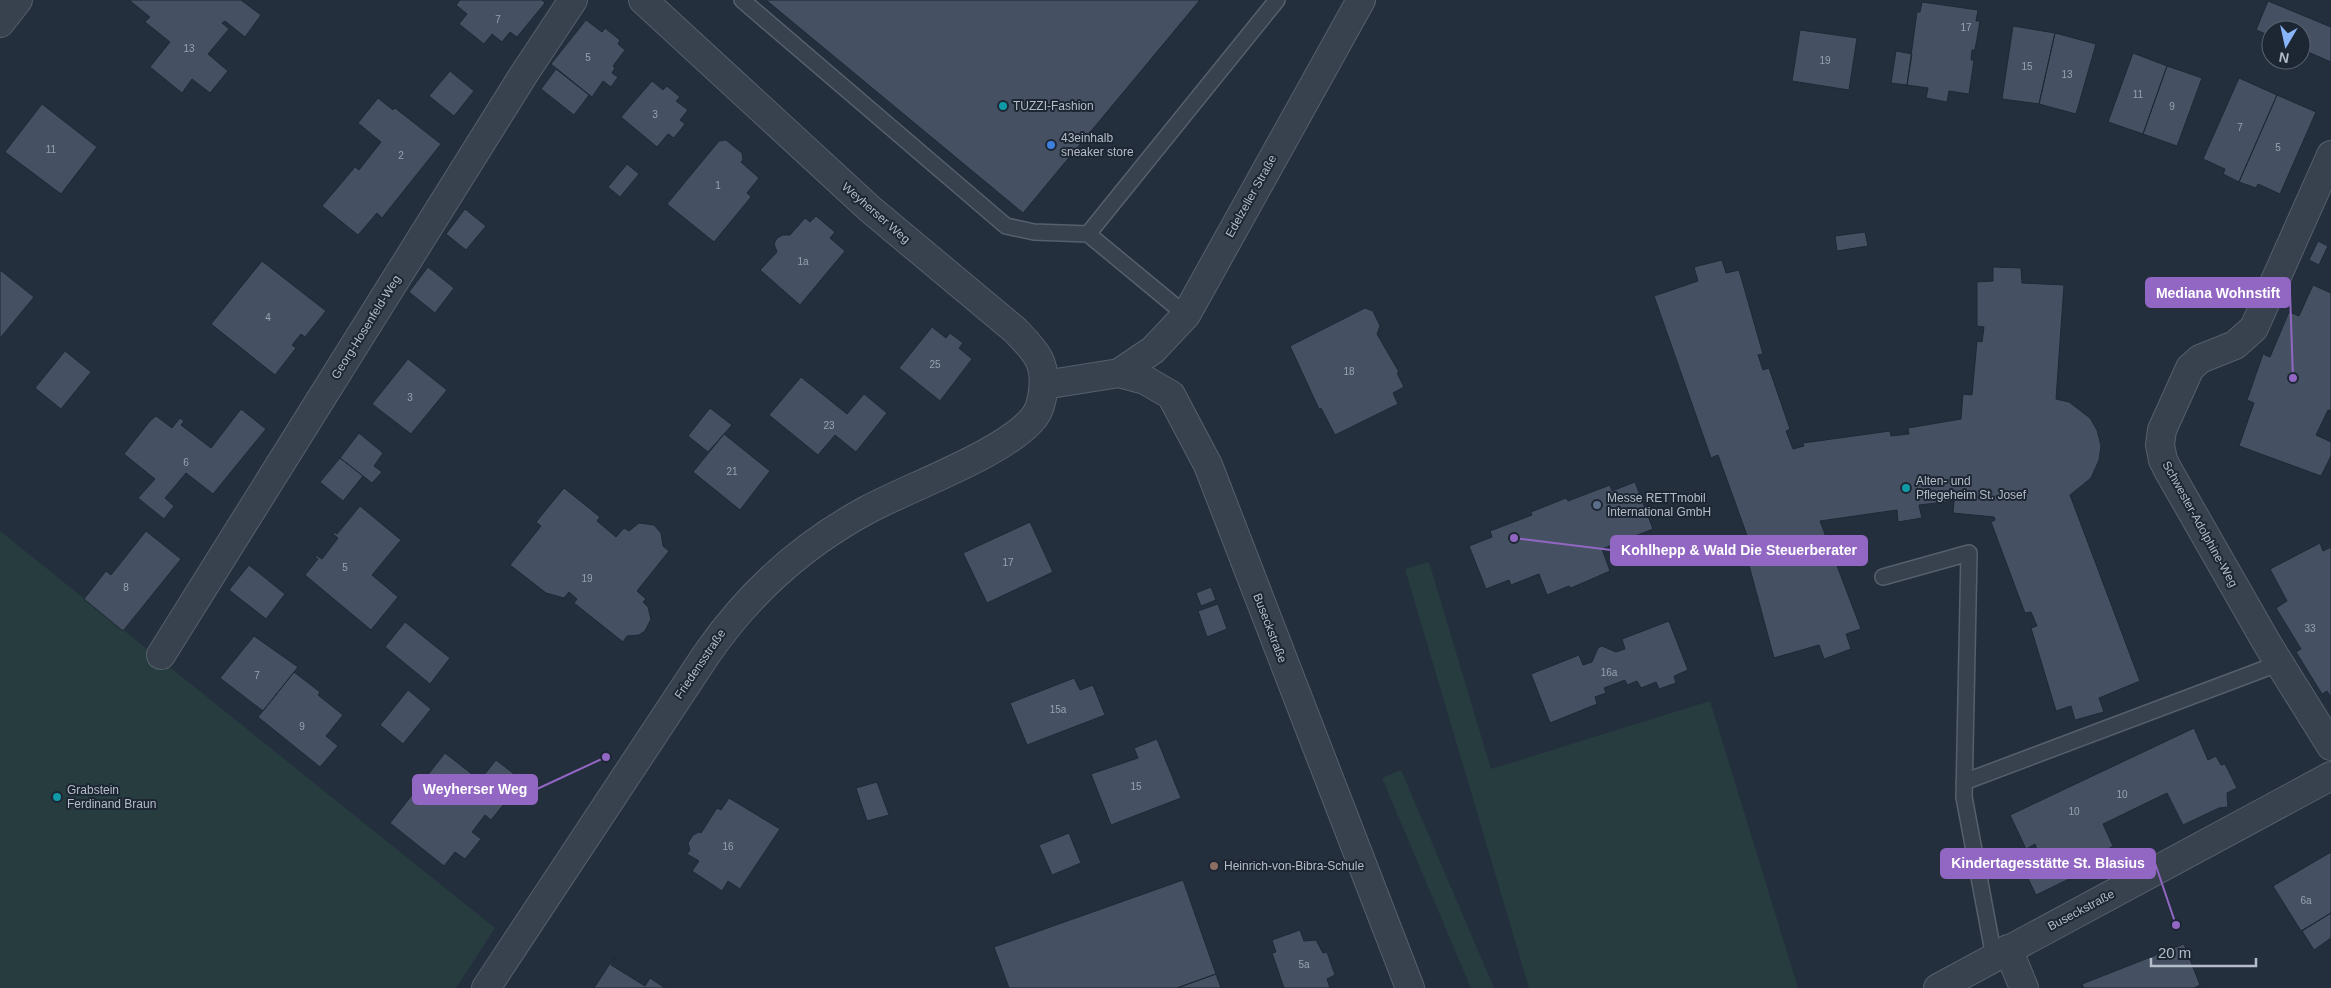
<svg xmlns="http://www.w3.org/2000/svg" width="2331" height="988" viewBox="0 0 2331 988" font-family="Arial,sans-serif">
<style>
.green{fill:#263c3f}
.building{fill:#455162;stroke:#1f2835}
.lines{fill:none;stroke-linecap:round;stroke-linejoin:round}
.lane-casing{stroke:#565f6c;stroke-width:18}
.street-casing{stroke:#565f6c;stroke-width:30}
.lane{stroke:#38414e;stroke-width:15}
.street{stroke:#38414e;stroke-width:28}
.culture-dot{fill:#0f9aa8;stroke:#1d2633;stroke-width:2}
.shop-dot{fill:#3f7fe0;stroke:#1d2633;stroke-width:2}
.service-dot{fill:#5c6f8a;stroke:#1d2633;stroke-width:2}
.education-dot{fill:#8d6e63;stroke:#1d2633;stroke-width:2}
.labels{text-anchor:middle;stroke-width:4;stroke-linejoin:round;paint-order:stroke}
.number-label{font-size:10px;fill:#98a1af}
.poi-label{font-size:12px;fill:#b4bcc9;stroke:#1d2633;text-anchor:start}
.street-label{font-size:12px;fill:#b4bcc9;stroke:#1d2633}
.leader{fill:none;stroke:#9266c3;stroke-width:2}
.callout-dot{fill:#9266c3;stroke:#1d2633;stroke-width:2}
.callout{fill:#9266c3;stroke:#9266c3;stroke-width:2}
.callout-label{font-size:14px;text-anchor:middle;font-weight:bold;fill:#fff}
</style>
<rect width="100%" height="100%" fill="#242f3e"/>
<!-- green -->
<path class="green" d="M0 531 495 928 456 988H0Z
M1429 562 1491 769 1710 701 1798 988H1529L1405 569Z
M1401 770 1494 988H1471L1382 778Z"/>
<!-- building -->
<path class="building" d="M129 0H241L261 15 245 37 225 21 222 23 229 29 208 54 228 71 210 93 192 79 182 93 150 67 170 42 145 22 150 17Z
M460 0H542L545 3 517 37 510 32 502 42 492 34 484 44 459 24 467 14 456 5Z
M766 0H1200L1023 213Z
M2268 1 2331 27V62L2301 49V30H2271V36L2256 30Z
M1922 2 1978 10 1976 21H1980L1975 50H1972L1971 60H1974L1969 94 1949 91 1947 102 1926 98 1928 88 1907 85 1917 12H1920Z
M586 20 602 32 605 28 620 40 618 44 625 50 613 66 615 68 612 73 618 77 611 87 603 81 592 97 551 64Z
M2013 26 2055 33 2039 104 2002 99Z
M1800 30 1857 38 1849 90 1792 81Z
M2055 33 2096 44 2076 114 2039 104Z
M1896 51 1912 54 1907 85 1891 83Z
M2133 53 2167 66 2143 134 2108 122Z
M2167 66 2202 78 2177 146 2143 134Z
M556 69 589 95 574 115 541 89Z
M450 71 474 91 454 116 429 96Z
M2239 78 2277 95 2239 182 2223 174 2225 169 2203 159Z
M652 81 663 90 667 86 680 97 676 101 688 110 680 120 685 124 674 138 668 134 657 147 621 117Z
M2277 95 2316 112 2280 194 2258 184 2256 188 2239 182Z
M378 98 393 110 395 108 441 144 382 218 377 213 358 235 322 206 355 167 359 170 381 142 358 123Z
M42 104 97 147 61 194 5 152Z
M726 140 742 153 743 160 741 162 759 178 747 193 751 197 714 242 667 204 719 141Z
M627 164 639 174 620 197 608 187Z
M465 209 486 226 466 250 446 234Z
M816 216 835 232 830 238 845 251 800 305 760 270 777 252 774 244 777 238 783 235H790L805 218 810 222Z
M1865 232 1868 246 1837 251 1835 236Z
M2318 241 2328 246 2319 265 2309 260Z
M1722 260 1726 273 1739 270 1763 354 1758 355 1763 370 1769 368 1790 429 1786 431 1793 449 1804 446 1803 443 1890 431 1891 436 1909 434 1908 428 1961 419 1963 394 1972 395 1977 341 1982 342 1984 327 1977 326V282L1993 281V267L2021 268 2022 283 2064 285 2056 399 2069 402 2090 418 2097 430 2101 446 2099 460 2091 478 2070 495 2140 681 2099 698 2104 712 2075 720 2071 706 2056 711 2031 628 2037 626 2031 612 2025 613 1991 522 1995 520 1994 517 1953 513 1954 501 1919 505 1922 518 1898 522 1897 510 1820 521 1861 629 1846 634 1851 649 1824 659 1819 645 1774 658 1746 554 1753 552 1718 455 1711 458 1654 296 1698 281 1694 267Z
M262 261 326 311 305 337 301 334 292 345 296 348 275 375 211 324Z
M428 267 454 288 435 313 409 292Z
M0 270 34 297 1 337H0Z
M2313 285 2331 293V411L2328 410 2316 435 2331 442V456L2321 476 2239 446 2254 403 2247 400 2263 354 2270 357 2289 312 2299 316Z
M1365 308 1373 311 1380 326 1377 334 1399 372 1397 373 1404 387 1393 393 1398 404 1335 435 1321 408 1319 409 1290 346Z
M932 327 946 338 950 333 963 343 959 348 972 359 940 401 899 368Z
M65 351 91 372 61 409 35 388Z
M408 359 447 390 411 434 372 404Z
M801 377 847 414 864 394 887 413 856 452 835 435 818 455 769 415Z
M710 408 732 425 708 452 688 436Z
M241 409 266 429 213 494 186 473 165 498 174 506 164 519 138 498 155 479 124 454 150 421 156 416 172 428 180 418 184 421 181 425 211 448Z
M359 433 383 453 374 466 382 472 372 483 340 458Z
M724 434 770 471 740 510 693 472Z
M340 458 363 476 343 501 320 482Z
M1635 482 1653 529 1602 549 1610 571 1571 588 1569 586 1547 595 1539 574 1511 585 1509 580 1486 589 1469 546 1492 537 1490 531 1532 515 1531 512 1566 498 1568 501 1610 485 1612 491Z
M564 488 600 517 597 521 616 537 624 528 629 531 639 523 654 525 661 533 663 546 669 551 637 591 646 599 643 602 648 607 651 619 645 631 639 635 627 636 623 642 574 603 577 599 569 592 564 598 546 593 510 565 541 526 536 522Z
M360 506 401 540 372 575 398 597 371 630 305 575 318 559 315 557 316 555 322 559 338 538 333 534 334 532 337 534Z
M1030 522 1053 572 987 603 963 553Z
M146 531 181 559 123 631 84 599 106 571 111 575Z
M2320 543 2323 551 2331 547V697L2327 691 2322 694 2296 652 2301 649 2276 608 2287 601 2270 569Z
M249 565 285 594 266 619 229 590Z
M1211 587 1216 600 1201 606 1196 593Z
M1218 604 1227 629 1207 637 1198 611Z
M1669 621 1688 670 1674 676 1676 683 1659 689 1656 682 1641 688 1637 681 1627 685 1625 680 1604 688 1606 693 1595 697 1597 704 1550 723 1531 674 1579 655 1583 665 1592 662 1598 648 1602 646 1616 652 1625 649 1622 639Z
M405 622 450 658 430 684 385 647Z
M254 636 298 667 263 711 220 678Z
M294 672 320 692 318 695 343 715 326 736 338 746 320 767 258 717Z
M1074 678 1080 690 1093 685 1105 715 1027 745 1010 703Z
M408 690 431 709 403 744 380 725Z
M2194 728 2208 760 2216 756 2221 765 2225 764 2237 788 2227 793 2228 807 2219 808 2183 825 2167 793 2103 824 2113 846 2103 852 2105 866H2096L2036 895 2019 860 2038 852 2035 844 2026 849 2010 815Z
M1157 739 1181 798 1111 825 1091 774 1138 758 1134 748Z
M445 753 500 796 498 798 504 804 491 820 485 815 472 832 481 839 465 859 455 852 444 866 390 823Z
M496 760 518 777 500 798 480 780Z
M877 782 889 815 867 821 856 788Z
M729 798 780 829 740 889 728 881 722 891 692 871 699 861 687 854 690 850 688 843 693 835 699 832 701 833 717 808 721 810Z
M1069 833 1081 863 1052 875 1039 845Z
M2331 852V913L2301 931 2273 886Z
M1183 880 1216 974 1177 988H1009L994 947Z
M2331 913V938L2314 950 2302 931Z
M1300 930 1304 941 1316 940 1323 953 1327 952 1335 975 1327 979 1330 988H1284L1272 953 1276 952 1272 940Z
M2184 944 2200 985 2194 988H2084L2082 984Z
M615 956 611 965 645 986 650 978 665 988H594Z
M1216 974 1221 988H1177Z"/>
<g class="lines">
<defs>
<path id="lane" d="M742 0 1006 226 1034 232 1088 234
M1186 315 1088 234 1277 0
M1883 577 1969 553 1964 797 1994 957
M1964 782 2280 663"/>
<path id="street" d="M0 23 18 0
M2331 155 2254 328 2235 345 2200 359 2190 368 2162 430 2160 445 2163 460 2168 470 2268 645 2331 746
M1119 373 1153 350 1186 315 1361 0
M1044 385 1119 373 1145 380 1171 395 1208 465 1410 988
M161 655 524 74 573 0
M2008 949 2024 988
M486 988 706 655C748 594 802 545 867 510 909 487 1009 452 1035 416 1040 409 1042 400 1043 391 1047 361 1034 350 1015 330L870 209 643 0
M1938 988 2331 776"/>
</defs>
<!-- lane casing -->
<use href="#lane" class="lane-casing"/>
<!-- street casing -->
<use href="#street" class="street-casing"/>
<!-- lane -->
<use href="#lane" class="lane"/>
<!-- street -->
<use href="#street" class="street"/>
</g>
<!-- markers -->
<g class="culture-dot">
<circle cx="1003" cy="106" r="5"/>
<circle cx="1906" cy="488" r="5"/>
<circle cx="57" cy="797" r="5"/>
</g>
<circle class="shop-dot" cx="1051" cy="145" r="5"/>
<circle class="service-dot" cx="1597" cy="505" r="5"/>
<circle class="education-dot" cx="1214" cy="866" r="5"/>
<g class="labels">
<!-- number labels -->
<g class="number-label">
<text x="498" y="23">7</text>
<text x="1966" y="31">17</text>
<text x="189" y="52">13</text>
<text x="588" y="61">5</text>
<text x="1825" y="64">19</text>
<text x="2027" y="70">15</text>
<text x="2067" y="78">13</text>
<text x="2138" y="98">11</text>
<text x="2172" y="110">9</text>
<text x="655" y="118">3</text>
<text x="2240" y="131">7</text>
<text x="2278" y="151">5</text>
<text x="51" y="153">11</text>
<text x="401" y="159">2</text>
<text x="718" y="189">1</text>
<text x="803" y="265">1a</text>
<text x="268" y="321">4</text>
<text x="935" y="368">25</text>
<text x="1349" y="375">18</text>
<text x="410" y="401">3</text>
<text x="829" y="429">23</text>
<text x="186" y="466">6</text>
<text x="732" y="475">21</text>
<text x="1008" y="566">17</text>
<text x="345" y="571">5</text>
<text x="587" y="582">19</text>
<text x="126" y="591">8</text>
<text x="2310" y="632">33</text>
<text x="1609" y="676">16a</text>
<text x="257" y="679">7</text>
<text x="1058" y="713">15a</text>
<text x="302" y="730">9</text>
<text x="1136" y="790">15</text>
<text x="2122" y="798">10</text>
<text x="2074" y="815">10</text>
<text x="728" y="850">16</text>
<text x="2306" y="904">6a</text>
<text x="1304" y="968">5a</text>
</g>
<!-- poi labels -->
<g class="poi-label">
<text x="1013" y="110">TUZZI-Fashion</text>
<text x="1061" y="142">43einhalb<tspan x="1061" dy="14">sneaker store</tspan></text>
<text x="1916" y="485">Alten- und<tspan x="1916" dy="14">Pflegeheim St. Josef</tspan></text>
<text x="1607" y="502">Messe RETTmobil<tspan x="1607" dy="14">International GmbH</tspan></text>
<text x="67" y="794">Grabstein<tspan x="67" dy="14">Ferdinand Braun</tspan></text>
<text x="1224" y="870">Heinrich-von-Bibra-Schule</text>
</g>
<!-- street labels -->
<g class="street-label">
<text transform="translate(1251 196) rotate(-61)" y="4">Edelzeller Straße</text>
<text transform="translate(876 213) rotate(41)" y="4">Weyherser Weg</text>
<text transform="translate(366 327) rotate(-58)" y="4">Georg-Hosenfeld-Weg</text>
<text transform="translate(2200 524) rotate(61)" y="4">Schwester-Adolphine-Weg</text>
<text transform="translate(1270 628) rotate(69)" y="4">Buseckstraße</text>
<text transform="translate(700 664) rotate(-56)" y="4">Friedensstraße</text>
<text transform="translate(2081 910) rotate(-28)" y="4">Buseckstraße</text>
</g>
</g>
<!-- callouts -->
<path class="leader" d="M2293 378L2290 293M1514 538L1611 550M606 757L537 789M2176 925L2155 863"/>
<g class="callout-dot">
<circle cx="2293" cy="378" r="5"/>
<circle cx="1514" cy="538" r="5"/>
<circle cx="606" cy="757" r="5"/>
<circle cx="2176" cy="925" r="5"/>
</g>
<g class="callout">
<rect x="2146" y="278" width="144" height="29" rx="5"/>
<rect x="1611" y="536" width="256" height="29" rx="5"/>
<rect x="413" y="775" width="124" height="29" rx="5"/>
<rect x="1941" y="849" width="214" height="29" rx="5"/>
</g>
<g class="callout-label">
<text x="2218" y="298">Mediana Wohnstift</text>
<text x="1739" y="555">Kohlhepp &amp; Wald Die Steuerberater</text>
<text x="475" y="794">Weyherser Weg</text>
<text x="2048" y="868">Kindertagesstätte St. Blasius</text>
</g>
<!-- north arrow -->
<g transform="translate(2286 45) rotate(189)"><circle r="24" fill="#1d2633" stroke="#59626f"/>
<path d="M0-4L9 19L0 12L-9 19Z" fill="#8ab4f8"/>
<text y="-8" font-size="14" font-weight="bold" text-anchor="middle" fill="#b4bcc9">N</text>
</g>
<!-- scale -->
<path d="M2151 958v8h105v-8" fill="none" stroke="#b4bcc9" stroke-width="2.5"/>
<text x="2158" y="958" font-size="15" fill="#b4bcc9" stroke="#1d2633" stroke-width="4" paint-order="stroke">20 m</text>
</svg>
